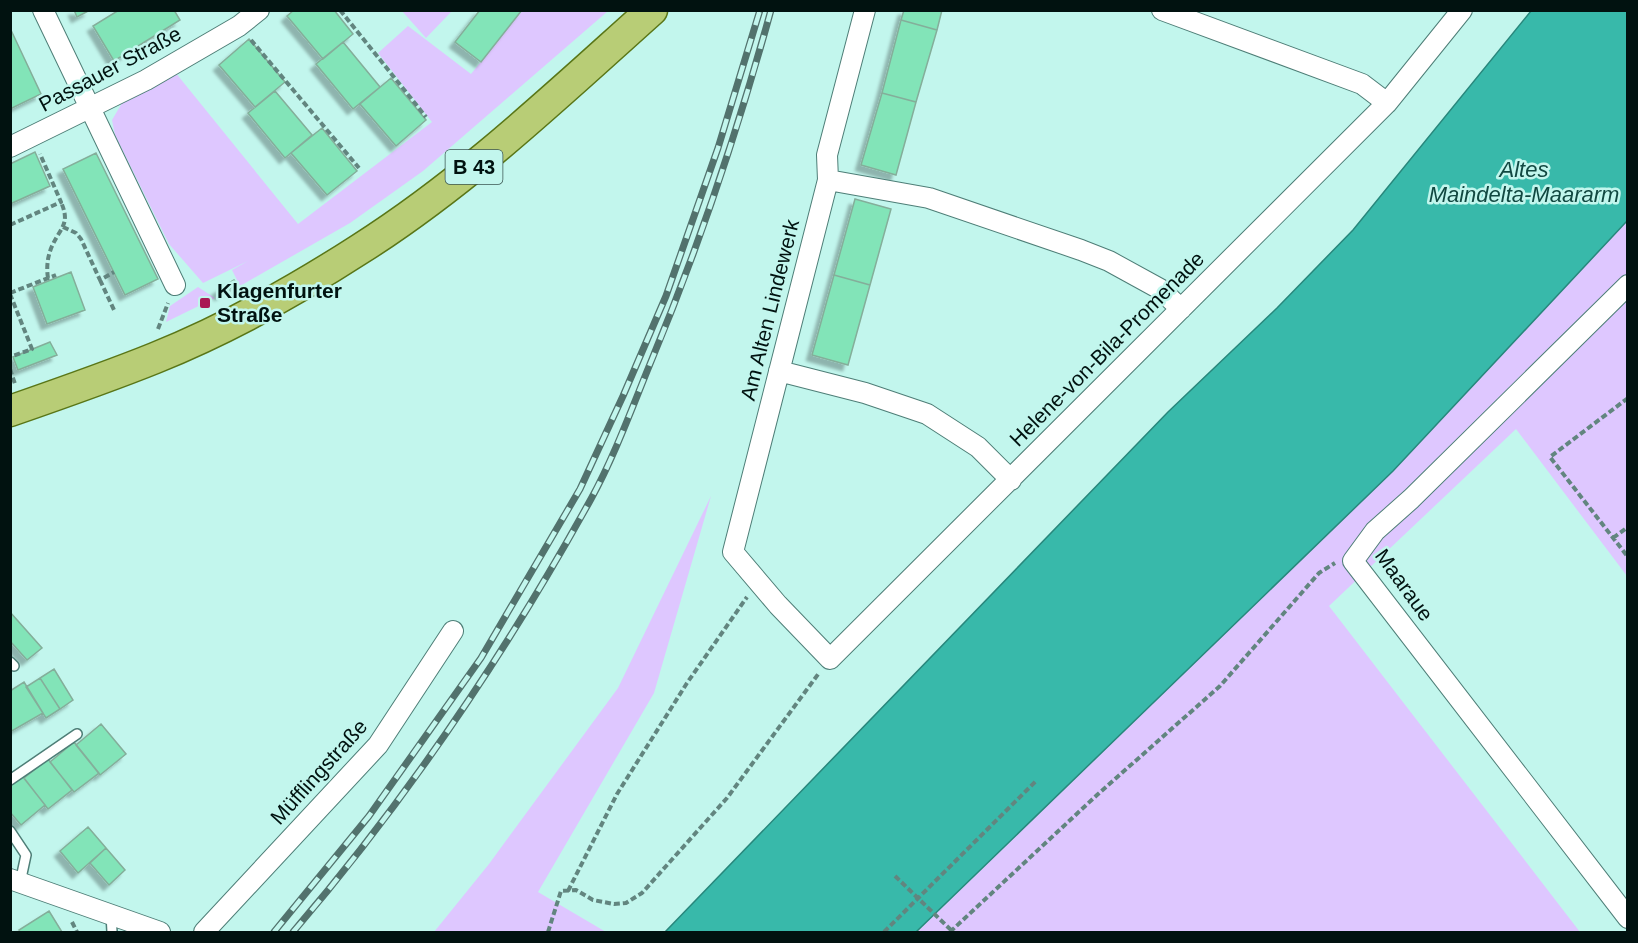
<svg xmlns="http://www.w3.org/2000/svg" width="1638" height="943" viewBox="0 0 1638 943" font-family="Helvetica,sans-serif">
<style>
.green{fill:#dec7ff}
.water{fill:#38b9aa;stroke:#28877c;stroke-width:1.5}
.building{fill:#82e4b8;stroke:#84ae9a;stroke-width:1.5;filter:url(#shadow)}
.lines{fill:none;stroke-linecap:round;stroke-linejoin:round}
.lane-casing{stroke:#4e7e77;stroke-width:12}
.street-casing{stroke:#4e7e77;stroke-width:22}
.primary-casing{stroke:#597617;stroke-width:33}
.path{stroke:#62857f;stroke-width:4;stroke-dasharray:6 3;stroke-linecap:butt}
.lane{stroke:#fff;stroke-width:9}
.street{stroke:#fff;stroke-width:20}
.primary{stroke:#b8cd76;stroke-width:30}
.rail-casing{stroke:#52726d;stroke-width:7}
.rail{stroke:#c2f6ed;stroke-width:4.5;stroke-dasharray:14;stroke-linecap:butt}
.poi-dot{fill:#a91954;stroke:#c2f6ed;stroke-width:2}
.labels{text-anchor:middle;stroke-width:5;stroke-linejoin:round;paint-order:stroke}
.shield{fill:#c2f6ed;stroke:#3b5652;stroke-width:1.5}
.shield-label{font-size:20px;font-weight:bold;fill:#011210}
.street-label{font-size:21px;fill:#011210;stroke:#c2f6ed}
.poi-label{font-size:21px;font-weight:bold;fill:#011210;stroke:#c2f6ed;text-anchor:start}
.water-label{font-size:22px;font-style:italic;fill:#114841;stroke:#c2f6ed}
</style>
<defs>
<filter id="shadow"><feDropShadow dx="-5.5" dy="5.5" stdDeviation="1.5" flood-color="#0004"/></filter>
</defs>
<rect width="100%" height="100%" fill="#c2f6ed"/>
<!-- green -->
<path class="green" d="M402 11H452L426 38Z
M522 11H608L423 171 350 223 240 286 232 270 248 261 203 283 169 244 115 135 112 120 125 98 175 72 298 224 432 122 378 53 408 26 471 74Z
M1627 221V576L1516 429 1329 606 1580 932H917L1393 471Z
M198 287 215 298 166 322 170 306Z
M711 496 654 693 538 892 606 932H434L489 864 618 688Z"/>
<!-- water -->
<path class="water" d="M1531 11H1627V221L1393 471 916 932H665L1168 412 1277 308 1353 230Z"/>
<!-- building -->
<path class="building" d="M74 10H90L77 17Z
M119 10H174L180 20 114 61 93 26Z
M294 10H334L353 34 323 59 287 16Z
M480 10H522L481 62 455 42Z
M904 10H942L937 30 901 20Z
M901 20 937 30 916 102 882 93Z
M10 28 41 94 10 109Z
M249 39 285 82 255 107 219 65Z
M343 42 380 87 353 109 316 64Z
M391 78 426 120 396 146 360 104Z
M275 91 312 135 285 158 248 113Z
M882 93 916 102 896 175 861 165Z
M322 128 357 171 327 195 291 153Z
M35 152 50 186 10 204V164Z
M96 153 158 279 125 295 63 169Z
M855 199 891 209 870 285 834 275Z
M71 272 85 310 47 324 33 287Z
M834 275 870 285 848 365 812 355Z
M234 280 237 284 220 295 217 290Z
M50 342 57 355 18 370 13 357Z
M10 612 42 648 27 660 10 641Z
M54 669 73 700 60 709 40 678Z
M40 678 60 709 46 718 26 687Z
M24 682 43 713 10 732V691Z
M101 724 126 754 100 775 76 745Z
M74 742 99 773 74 792 50 762Z
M48 759 72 790 48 809 24 778Z
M23 777 45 805 21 825 10 812V786Z
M88 827 106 848 78 873 60 851Z
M106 848 125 870 109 885 90 863Z
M49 911 62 932H20L19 930Z"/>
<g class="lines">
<defs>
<path id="lane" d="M10 662 14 666
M10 780 77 734
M10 831 26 855 20 883
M111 914 112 932"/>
<path id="street" d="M43 10 175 285
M865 10 827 155 828 180 733 552 778 605 830 659 1387 103 1462 10
M1162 10 1362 84 1387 103
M10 147 146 80 239 26 259 10
M828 180 929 198 1081 250 1109 261 1160 289 1181 309
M1628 285 1411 499 1375 531 1353 561 1628 918
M779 371 865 393 927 414 978 447 1011 480
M10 879 160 932
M204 932 378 745 453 631"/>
<path id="primary" d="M10 411C59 394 108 377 155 358 227 329 295 291 360 249 467 181 558 94 652 10"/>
</defs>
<!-- lane casing -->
<use href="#lane" class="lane-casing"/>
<!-- street casing -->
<use href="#street" class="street-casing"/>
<!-- primary casing -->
<use href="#primary" class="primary-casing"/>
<!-- path -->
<path class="path" d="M340 10 426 117
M251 40 359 168
M10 225 61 202 40 154
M63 227 76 233 81 239 100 280 114 272
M48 278C46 266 48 254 53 244 62 226 70 223 61 202
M100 280 114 310
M10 293 56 275
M10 294 32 349 10 357
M158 329 168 303
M10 369 15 384
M1628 398 1550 457 1628 557
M1613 538 1628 527
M895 876 952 931
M568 891 617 794 687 683 747 597
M72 922 77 932
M548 932 561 891 576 890 593 900 614 904 626 903 642 893 727 798 819 673
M884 932 1036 781
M950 932 1097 795 1220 686 1319 573 1335 563"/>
<!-- lane -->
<use href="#lane" class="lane"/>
<!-- street -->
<use href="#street" class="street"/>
<!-- primary -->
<use href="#primary" class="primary"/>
<defs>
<path id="rail" d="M274 932 369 816 481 658 580 489 623 396 666 296 718 148 760 10
M293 932C407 799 506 653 591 499 614 457 632 408 650 364 698 249 738 130 771 10"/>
</defs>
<!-- rail casing -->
<use href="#rail" class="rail-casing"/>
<!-- rail -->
<use href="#rail" class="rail"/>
</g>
<!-- markers -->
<rect class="poi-dot" x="199" y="297" width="12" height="12" rx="3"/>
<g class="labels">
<!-- shield labels -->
<rect class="shield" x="445.5" y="150" width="57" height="34" rx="4.5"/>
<g class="shield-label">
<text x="474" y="174">B 43</text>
</g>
<!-- street labels -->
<g class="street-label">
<text transform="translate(110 69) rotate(-28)" y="7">Passauer Straße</text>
<text transform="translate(770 310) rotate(-76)" y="7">Am Alten Lindewerk</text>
<text transform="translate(1107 349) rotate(-45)" y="7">Helene-von-Bila-Promenade</text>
<text transform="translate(1404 585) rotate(54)" y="7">Maaraue</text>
<text transform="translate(319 772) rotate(-48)" y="7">Müfflingstraße</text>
</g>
<!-- poi labels -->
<g class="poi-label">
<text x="217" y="298">Klagenfurter<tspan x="217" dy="24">Straße</tspan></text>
</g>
<!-- water labels -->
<g class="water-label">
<text x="1524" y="177">Altes<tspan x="1524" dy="25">Maindelta-Maararm</tspan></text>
</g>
</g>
<!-- border -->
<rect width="1638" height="943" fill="none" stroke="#011210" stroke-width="24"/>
</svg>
